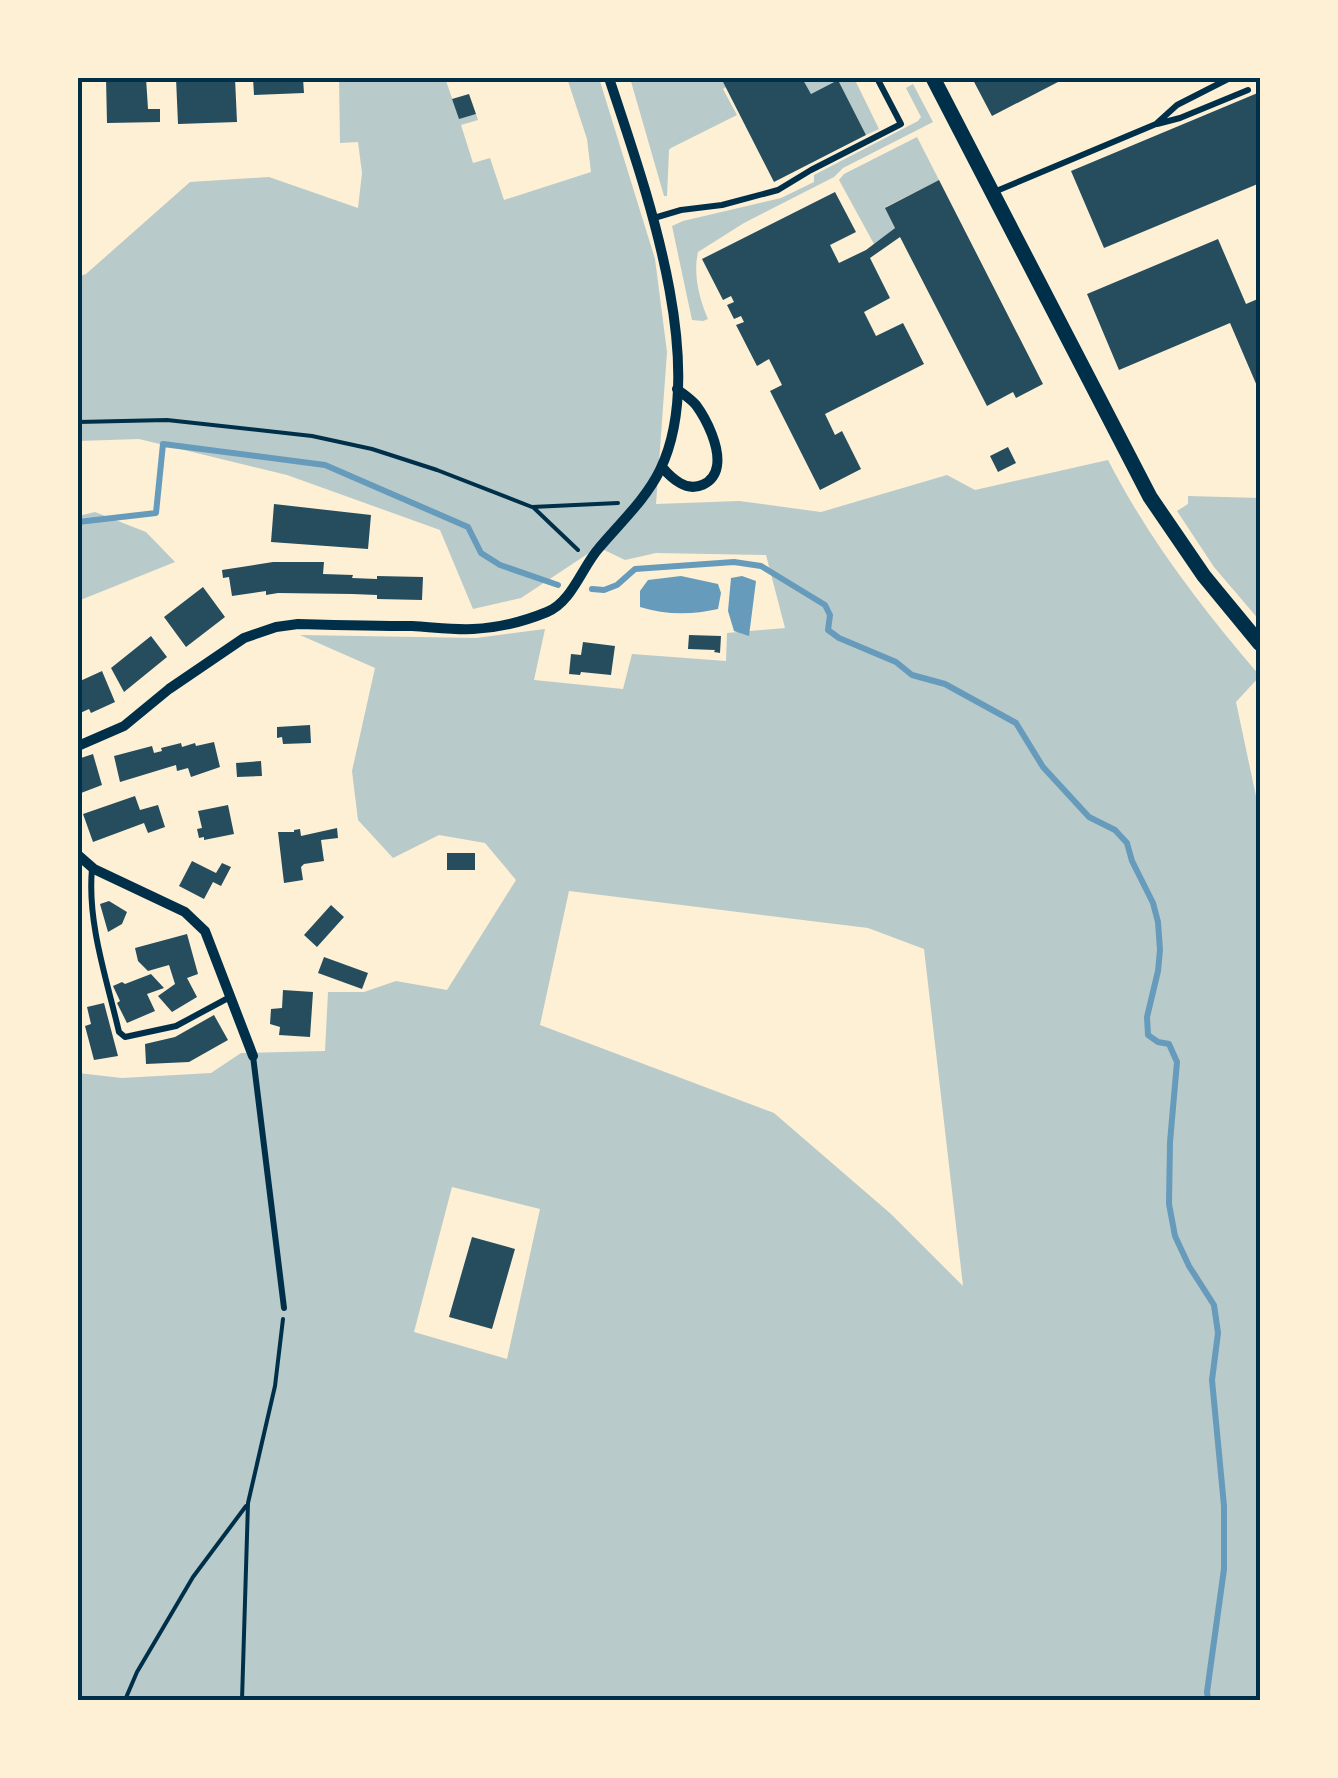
<svg xmlns="http://www.w3.org/2000/svg" width="1338" height="1778" viewBox="0 0 1338 1778" font-family="'DejaVu Sans',sans-serif">
<style>
.green{fill:#b9caca;fill-rule:evenodd}
.water{fill:#669bbc}
.lines{fill:none;stroke-linecap:round;stroke-linejoin:round}
.stream{stroke:#669bbc;stroke-width:6}
.building{fill:#264d5e}
.path{stroke:#003049;stroke-width:4}
.service{stroke:#003049;stroke-width:6}
.minor{stroke:#003049;stroke-width:10}
.tertiary{stroke:#003049;stroke-width:15}
.neatline{fill:none;stroke:#003049;stroke-width:4}
</style>
<rect width="100%" height="100%" fill="#fdf0d5"/>
<!-- green -->
<path class="green" d="M339 78H445L459 118 476 114 478 120 461 125 473 163 490 158 504 200 591 172 587 139 567 78H599L655 259 667 352 656 504 739 501 821 512 947 475 975 490 1108 460C1149 540 1202 608 1260 676L1236 702 1260 815V1700H78V1073L122 1078 211 1073 241 1053 325 1051 328 992H364L396 981 447 990 516 880 485 843 439 835 393 858 358 820 352 771 375 668 300 635 476 638 545 629 534 680 623 689 632 654 726 661 727 633 785 628 766 555 656 553 625 560 598 547 521 598 473 609 440 530 287 475 139 439 78 441V277L86 274 190 182 269 177 358 208 362 173 358 142 340 143ZM569 891 868 928 924 949 963 1286 891 1214 774 1113 540 1025ZM452 1187 540 1209 507 1359 414 1332Z
M630 78H721L726 87 723 89 737 115 671 148 669 150 667 196H664Z
M802 78H854L879 129 866 135 838 80 811 94Z
M913 84 933 122 843 168 834 177 744 223 698 252C693 274 699 298 708 319L703 321 692 320 672 226 683 221 781 198 814 182V175L918 121 921 117 906 88Z
M917 137 939 180 886 207 895 228 874 244 839 180 844 174Z
M1188 496 1260 498V621L1214 567 1177 511 1188 504Z
M95 512 146 532 175 562 78 601V516Z"/>
<!-- water -->
<path class="water" d="M681 576 718 584 721 593 718 609C692 615 665 615 640 607V591L648 580Z
M742 576 756 581 749 636 734 631 728 611 731 578Z"/>
<g class="lines">
<!-- stream -->
<path class="stream" d="M78 522 156 513 163 444 325 465 468 527 481 553 500 565 558 585
M592 589 604 590 617 585 635 569 734 562 761 566 825 605 830 615 828 630 839 638 896 662 912 675 945 684 1016 723 1043 767 1089 817 1115 830 1127 843 1132 861 1153 903 1158 922 1160 950 1158 971 1147 1017 1148 1035 1158 1042 1169 1044 1177 1062 1170 1142 1169 1204 1175 1236 1189 1266 1214 1305 1218 1333 1212 1380 1224 1506V1569L1207 1692 1208 1700"/>
</g>
<!-- building -->
<path class="building" d="M106 78H146L148 109H160V122L107 123Z
M176 78H235L237 122 178 124Z
M253 78H303L304 93 254 95Z
M721 78H802L811 94 838 80 866 135 774 182Z
M972 78H1055L1058 82 992 116Z
M1260 92V183L1104 248 1071 171Z
M469 94 476 114 459 119 452 99Z
M939 180 1043 384 1016 398 1013 392 987 406 900 237 870 258 890 298 864 312 876 336 903 323 924 364 825 414 835 435 842 431 861 469 820 490 770 391 782 385 769 359 757 366 736 325 744 322 741 316 734 319 727 305 734 302 731 296 723 300 702 259 835 192 856 232 830 245 839 263 866 250 895 228 885 208Z
M1218 239 1246 304 1260 298V393L1230 323 1119 370 1087 294Z
M1008 447 1016 463 998 472 990 456Z
M274 504 371 515 368 549 271 542Z
M273 562H324L323 574 353 575 352 578 377 579V576L423 577 422 600 377 599V595L352 594 278 593 266 595V591L232 596 229 577 223 578 222 570Z
M203 587 225 617 186 647 164 617Z
M689 635 721 636 720 653 714 652 715 650 688 649Z
M151 636 167 657 124 692 111 668Z
M583 642 615 646 611 675 581 672 580 675 569 674 571 654 581 655Z
M102 671 115 702 91 713 89 709 78 714V692L82 691 78 682Z
M310 725 311 743 283 744 282 737 277 738V727Z
M214 742 220 767 191 777 188 768 177 771 176 765 120 782 114 756 152 746 154 753 162 751 161 748 181 743 182 747 195 743 196 746Z
M93 754 102 785 81 793 78 785V759Z
M261 761 262 776 237 777 236 763Z
M135 796 140 810 158 805 165 827 148 833 144 823 93 842 83 814Z
M228 805 234 834 204 840V837L199 838 197 829 202 828 198 811Z
M337 828 338 838 321 840 324 861 304 864 301 867 303 880 284 883 278 832H294V830L300 829 301 836Z
M447 853H475V870H447Z
M192 861 216 873 222 863 231 867 221 886 213 882 204 899 179 886Z
M109 901 127 912 122 924 108 932 100 904Z
M331 905 344 917 317 947 304 935Z
M187 934 198 974 187 978 197 997 172 1012 158 996 175 984 169 965 148 971 138 961 135 948Z
M324 957 368 973 362 989 318 973Z
M151 974 164 988 147 994 155 1011 127 1023 117 1003 120 1001 113 986 122 982 125 984Z
M283 990 313 992 310 1037 279 1035 280 1027 270 1024 271 1009 282 1008Z
M104 1003 118 1056 94 1060 85 1026 91 1024 87 1007Z
M214 1015 228 1040 189 1062 146 1064 145 1044 175 1037Z
M472 1237 515 1249 492 1329 449 1317Z"/>
<g class="lines">
<!-- path -->
<path class="path" d="M78 422 167 420 312 436 372 449 437 470 532 507 618 503
M534 508 578 550
M125 1700 137 1672 193 1577 246 1506
M242 1700 248 1503 275 1386 283 1319"/>
<!-- service -->
<path class="service" d="M1157 124 1180 118 1248 90
M994 192 1156 124 1177 105 1230 78
M654 218 681 210 722 205 778 190 811 170 901 124 877 78
M92 869C87 923 107 980 119 1032L125 1037 176 1026 230 997
M253 1056 284 1308"/>
<!-- minor -->
<path class="minor" d="M662 467C667 473 673 479 680 483 695 492 714 484 717 466 720 447 707 420 696 405 691 399 683 394 677 389
M78 746 124 726 169 689 244 638 276 627 298 624C336 625 374 626 412 626 432 627 453 630 473 629 497 628 525 621 547 612 572 602 582 567 599 548 620 523 646 499 660 470 711 365 643 182 609 78
M78 855 94 869 185 912 205 931 253 1056"/>
<!-- tertiary -->
<path class="tertiary" d="M933 78 1150 497 1204 576 1260 644"/>
</g>
<!-- border -->
<rect width="1338" height="1778" fill="none" stroke="#fdf0d5" stroke-width="160"/>
<rect x="80" y="80" width="1178" height="1618" class="neatline"/>
</svg>
